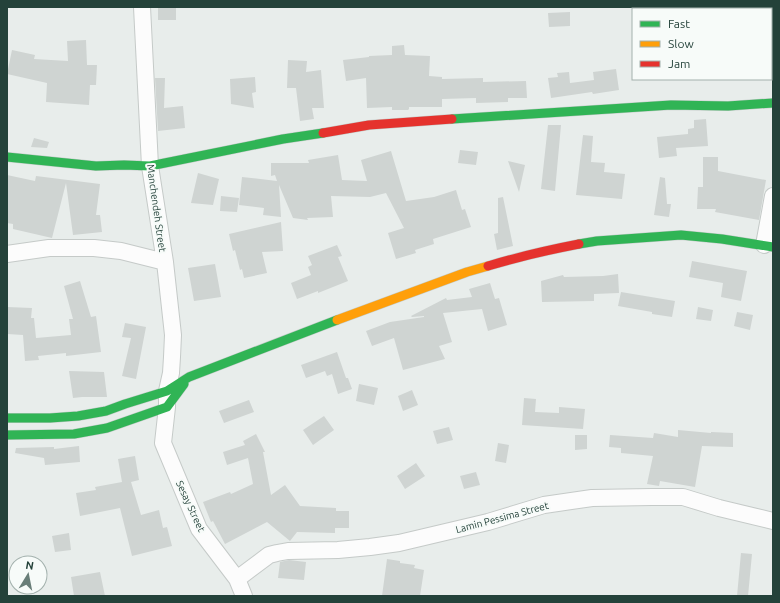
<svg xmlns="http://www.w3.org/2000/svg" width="780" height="603" viewBox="0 0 780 603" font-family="Ubuntu,sans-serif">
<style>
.building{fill:#cfd4d2}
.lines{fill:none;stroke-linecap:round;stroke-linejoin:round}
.street-casing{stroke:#c5cac8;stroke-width:18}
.fast-casing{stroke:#c3cbc8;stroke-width:10}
.slow-casing{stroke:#c3cbc8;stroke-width:10}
.jam-casing{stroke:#c3cbc8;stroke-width:10}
.street{stroke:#fcfcfc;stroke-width:16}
.fast{stroke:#30b455;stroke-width:9}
.slow{stroke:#ff9f0a;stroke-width:9}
.jam{stroke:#e5322d;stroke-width:9}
.labels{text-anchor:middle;stroke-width:4;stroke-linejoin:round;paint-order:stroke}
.street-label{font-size:10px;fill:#24423a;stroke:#f7fbf9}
</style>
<rect width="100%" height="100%" fill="#e8edeb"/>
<!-- building -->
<path class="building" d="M158 7H176V20H158Z
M570 12V26L549 27 548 13Z
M86 40 87 65H97L96 85H90L89 105 46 102 47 83 7 74 12 50 35 55 34 59 68 61 67 41Z
M404 45 405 55 430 56 429 76 442 77V79L483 78V82L526 81 527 98H508V102L476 103V98L442 99V107H409V109L408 110H392V107L367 108 366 78 346 81 343 60 369 57V56L392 55V46Z
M288 60 307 61 306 72 321 70 324 108H312L314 119 300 121 296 88H287Z
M616 69 619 90 593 94 592 92 551 98 548 78 558 77 557 73 569 72 570 83 594 80 593 72Z
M255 77 256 92 252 93 254 108 231 104 230 79Z
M155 78H165L164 108 183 106 185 128 158 131Z
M706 119 708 146 676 148 677 156 659 158 657 137 688 134V129L694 128V120Z
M548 125H561L555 191 541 189Z
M583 135 593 136 591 162 605 163 604 172 625 174 622 199 576 195Z
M34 138 49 142 47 148 31 147Z
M460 150 478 152 476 165 458 163Z
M391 151 406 201 434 197 456 190 462 210 465 209 471 227 433 239 434 244 415 250 416 253 396 259 388 233 404 228 386 193 370 197 331 196 333 217 307 218 308 220 293 218 279 185 281 217 263 215 264 208 239 205 242 177 277 181 275 175 271 176V163H309L308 160 338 155 342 180 367 181 361 160Z
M703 157H718V171L766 180 759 220 715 212 716 209H697L698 187H703Z
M508 161 525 165 519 192Z
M198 173 219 179 213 205 191 203Z
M7 175 35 181 36 176 100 184 96 215H100L102 232 73 235 66 183 52 238 13 229V224L7 223Z
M660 177 665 178 667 204H671L669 217 654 215Z
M221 196 239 198 237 212 220 211Z
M503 197 513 246 497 250 494 234 498 233V198Z
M281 222 283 251 262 252 267 273 244 278 242 269 240 270 235 250 233 251 229 234Z
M337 245 342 256 338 257 348 281 318 293V291L297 299 291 283 311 275 308 267 312 265 308 256Z
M692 261 747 271 741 301 721 297 723 283 689 277Z
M215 264 221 297 194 301 188 268Z
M618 274 619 293 594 294V301L542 302 541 281 563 275 564 277 603 276Z
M80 281 91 317 96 316 101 352 66 356V353L38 356 39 360 25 361 23 335 7 334V307L32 308 31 318H34L36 338 71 335 69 319H73L64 286Z
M490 283 495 299 499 298 507 325 488 331 482 309 443 313 452 342 439 346 445 359 403 370 394 338 372 346 366 331 390 322 424 317V316L412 317 411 316 446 298 447 300 472 297 469 289Z
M621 292 675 301 672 317 652 314V312L618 306Z
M698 307 713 310 711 321 696 319Z
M737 312 753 315 750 330 734 326Z
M125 323 146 327 136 379 122 376 131 338 122 337Z
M337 352 346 378H348L352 389 338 394 332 374 327 376 325 371 306 378 301 365Z
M69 371 104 372 107 397H82L73 398Z
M359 384 378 388 374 405 356 401Z
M412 390 418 405 403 411 398 396Z
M524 398 536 399 535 412 559 413V407L585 409 583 429 522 425Z
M249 400 254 412 224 423 219 411Z
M324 416 334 430 313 445 303 430Z
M449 427 453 440 437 444 433 431Z
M678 430 711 433V432L733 433V447L702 446 695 487 660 481 659 486 647 484 653 456 621 453V448L609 447 610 435 653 438 654 433 678 437Z
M256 434 265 452H263L271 495 285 485 300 506 336 508V511H349V528H335V533L297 532 290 541 267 522 225 544 213 521 211 522 203 502 230 492 231 494 253 484 248 458 227 465 223 452 245 445 243 441Z
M575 435H587V449L575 450Z
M498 443 509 445 506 463 495 461Z
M79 446 80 462 45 465 44 458 15 453 16 448 54 447V449Z
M135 456 139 480 131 482 141 515 159 510 163 528 167 527 172 546 132 556 120 508 80 516 76 493 96 490 95 487 122 482 118 459Z
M416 463 425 476 405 489 397 476Z
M476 472 480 485 464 489 460 476Z
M69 533 71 550 55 552 52 536Z
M741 553 752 554 748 596H737Z
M387 559 400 561V563L415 565 414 568 424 570 420 596H382Z
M289 560 306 562 304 580 278 578 280 562Z
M100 572 105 596H74L71 577Z"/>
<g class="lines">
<defs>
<path id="street" d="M142 7 150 166 165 262 173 335 172 357 171 373 167 391V407L163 443 199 529 237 579 244 596
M764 245 773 196
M7 254 49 248H94L121 251 165 262
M237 579 269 555 277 553 288 551 338 550 370 547 399 543 488 522 544 505 592 498 652 497H683L719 508 773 521"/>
<path id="fast" d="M452 119 671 105 728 106 773 103
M7 157 96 166 124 165 150 166 283 139 323 133
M579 244 597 241 681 235 722 239 773 247
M7 418H50L78 416 106 411 125 404 167 391 189 377 337 320
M7 435 74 434 107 428 167 407 184 384"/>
<path id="slow" d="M337 320 467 272 488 266"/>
<path id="jam" d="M323 133 369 125 452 119
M488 266C518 257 548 250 579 244"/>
</defs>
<!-- street casing -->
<use href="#street" class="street-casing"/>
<!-- fast casing -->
<use href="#fast" class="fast-casing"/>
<!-- slow casing -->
<use href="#slow" class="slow-casing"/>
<!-- jam casing -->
<use href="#jam" class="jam-casing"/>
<!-- street -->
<use href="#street" class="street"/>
<!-- fast -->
<use href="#fast" class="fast"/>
<!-- slow -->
<use href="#slow" class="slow"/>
<!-- jam -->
<use href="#jam" class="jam"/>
</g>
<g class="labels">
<!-- street labels -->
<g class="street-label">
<text transform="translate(157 208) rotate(82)" y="4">Manchendeh Street</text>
<text transform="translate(191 506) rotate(65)" y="4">Sesay Street</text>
<text transform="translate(502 517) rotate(-15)" y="4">Lamin Pessima Street</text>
</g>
</g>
<!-- border -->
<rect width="780" height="603" fill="none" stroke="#24423a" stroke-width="16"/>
<!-- legend -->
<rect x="632" y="8" width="140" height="72" fill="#f7fbf9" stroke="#a3b1ad"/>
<rect x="640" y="21" width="20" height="6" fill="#30b455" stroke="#a3b1ad"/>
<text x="668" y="28" font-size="12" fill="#24423a">Fast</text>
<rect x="640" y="41" width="20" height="6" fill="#ff9f0a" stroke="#a3b1ad"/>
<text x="668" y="48" font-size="12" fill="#24423a">Slow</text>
<rect x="640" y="61" width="20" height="6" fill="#e5322d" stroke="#a3b1ad"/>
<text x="668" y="68" font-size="12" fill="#24423a">Jam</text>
<!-- north arrow -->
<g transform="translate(28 575) rotate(10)"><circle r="19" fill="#f7fbf9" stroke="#a3b1ad"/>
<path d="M0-3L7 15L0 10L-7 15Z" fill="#697e78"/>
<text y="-6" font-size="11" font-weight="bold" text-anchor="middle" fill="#24423a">N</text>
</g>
</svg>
